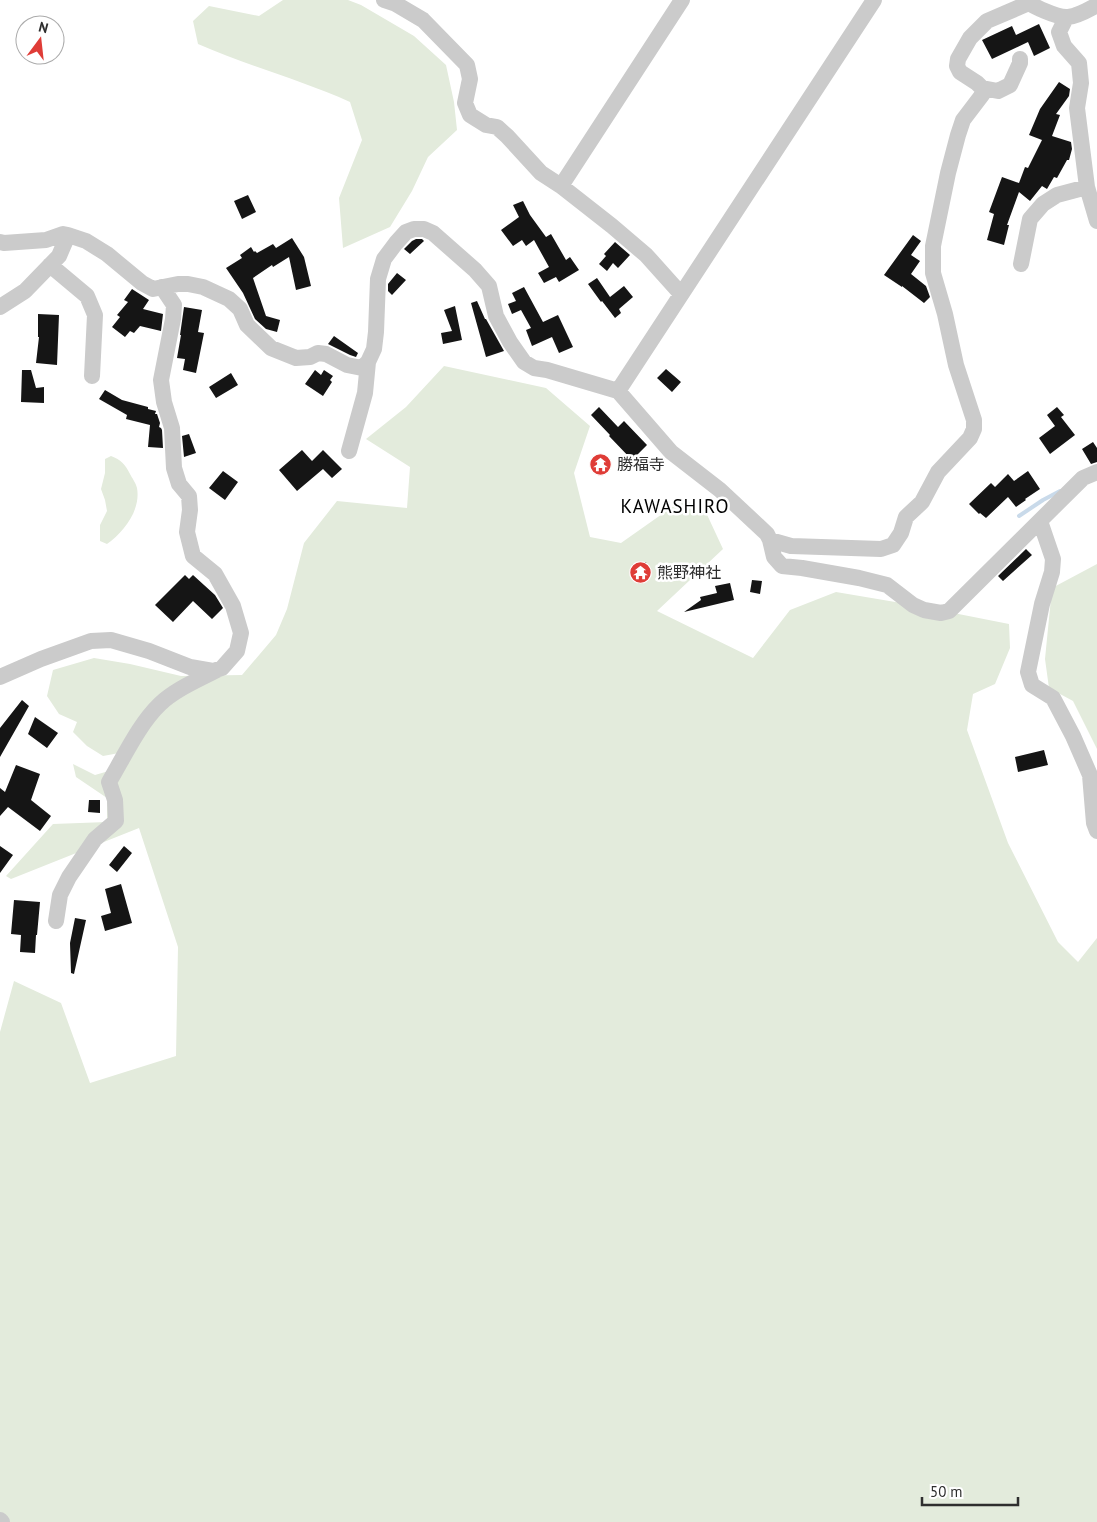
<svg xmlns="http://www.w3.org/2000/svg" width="1097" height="1522" viewBox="0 0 1097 1522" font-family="'PT Sans','Noto Sans JP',sans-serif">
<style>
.green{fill:#e3ebdc}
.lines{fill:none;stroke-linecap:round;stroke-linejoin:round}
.stream{stroke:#c9daea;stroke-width:4}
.building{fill:#151515}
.minor{stroke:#cbcbcb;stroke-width:16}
.labels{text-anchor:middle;stroke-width:5;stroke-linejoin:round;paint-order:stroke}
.poi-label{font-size:16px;fill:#2e2e2e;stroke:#fff;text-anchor:start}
.quarter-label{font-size:19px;letter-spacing:1px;fill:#000;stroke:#fff}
</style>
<rect width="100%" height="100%" fill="#fff"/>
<!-- green -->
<path class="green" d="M283 0H348L361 5 414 36 446 65 454 102 457 130 428 157 412 191 390 227 343 248 339 198 362 140 350 102C301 80 248 66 198 44L193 21 209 6 259 16Z
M444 366 546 388 590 426 574 473 590 537 621 543 682 500 703 506 723 549 657 611 753 658 790 610 836 592 913 605 1009 624 1010 648 995 684 973 694 967 730 1008 843 1058 942 1078 962 1097 938V1522H0V1032L14 981 61 1003 90 1083 176 1056 178 947 139 828 11 879 6 876 53 824 107 822V798L76 777 73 764 95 775 119 768 130 751 103 756 87 746 73 732 77 722 59 714 47 696 53 670 94 658 130 664 181 676 242 675 276 635 287 609 304 543 337 501 407 508 410 467 366 439 406 407Z
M111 456C121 460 125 464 130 474 132 478 136 483 137 488 141 510 124 532 107 544L100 541V525L107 511 105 500 101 489 105 473V459Z
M1097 564V749L1073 701 1049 688 1045 659 1052 588Z"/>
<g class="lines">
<!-- stream -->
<path class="stream" d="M1019 516 1043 500 1060 491"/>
</g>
<!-- building -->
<path class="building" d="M1039 24 1050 48 1034 56 1028 42 992 59 982 40 1012 26 1016 35Z
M1059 82 1070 89 1069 96 1056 114 1060 115 1052 136 1071 142 1072 149 1069 160H1067L1057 178 1054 177 1047 189 1042 186 1030 201 1019 192 1007 225H1009L1004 245 987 240 994 214 989 212 1002 177 1019 183 1025 167 1028 168 1042 140 1029 135 1040 109Z
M248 195 256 212 242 219 234 201Z
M523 201 530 215 546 237 551 234 566 260 570 257 579 270 559 282 556 277 544 283 538 273 549 267 534 240 526 246 522 240 513 246 501 230 519 217 513 205Z
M913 235 921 241 911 255 920 261 911 274 926 286 930 297 924 303 902 286V287L884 275Z
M292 238 304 257 311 286 296 290 289 257 273 267 272 265 253 278 266 316 280 320 277 332 266 329 255 319 243 293 226 268 242 258 240 255 251 247 254 252 255 251 257 253 273 244 276 248Z
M416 239H422L424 241 410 254 404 249 412 241Z
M615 242 630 255 618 268 613 263 607 271 599 264 606 256 604 254Z
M397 273 406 280 392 295 388 291V284Z
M597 278 610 297 624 286 633 297 619 309 621 313 615 318 602 301 601 302 588 284Z
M524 287 543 322 558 315 573 347 559 353 552 337 532 346 526 330 531 328 521 310 512 314 508 304 516 301 512 293Z
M132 289 149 300 143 309 163 314 161 331 140 326 134 333 130 331 125 337 112 327 120 317 117 315 128 302 124 300Z
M477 301 485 319H486L504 351 486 357 471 303Z
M455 306 462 340 443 344 441 333 452 331 444 310Z
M184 307 202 310 198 332 204 333 196 373 183 370 185 359 177 358 181 335H180Z
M38 314 59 315 57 365 36 363 39 337H38Z
M334 336 358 353 356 357 350 355 328 344Z
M666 369 681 382 672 392 657 378Z
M22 370H31L36 388 44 387V403L21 402Z
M315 370 321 375 324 370 333 376 330 380 332 382 323 396 305 384Z
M231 373 238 385 216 398 209 387Z
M105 390 122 400 148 407V409L156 411 155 414H157L160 423 159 427 161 428 162 430 163 448 148 447 150 425 126 419 127 415 99 399Z
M599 407 618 427 624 421 647 445 632 460 609 436 610 435 591 415Z
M1057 407 1064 415 1061 417 1075 435 1050 454 1039 438 1055 426 1047 415Z
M189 434 196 453 184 457 182 436Z
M1093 442 1097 448V462L1091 464 1082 449Z
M302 450 312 461 323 450 342 469 332 478 323 469 297 491 279 470Z
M223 471 238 482 225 500 209 488Z
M1028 471 1040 489 1025 499 1026 500 1016 507 1008 497 986 518 980 513 979 514 969 504 991 483 995 487 1008 474 1014 481Z
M1026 549 1032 555 1003 581 998 576Z
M646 562 650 578 636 581 632 565Z
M185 575 189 579 193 575 215 595 223 608 212 619 193 601 173 622 155 605Z
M752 580 762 581 760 594 750 592Z
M730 583 734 600 684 612 701 600 700 597 717 593 715 586Z
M22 700 29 706 0 757V728Z
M35 717 58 733 47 748 28 734Z
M1044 750 1048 765 1018 772 1015 757Z
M16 765 40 774 31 800 51 816 40 831 8 807 0 816V788L5 792Z
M89 800H100V813L88 812Z
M0 846 13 855 0 873Z
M124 846 132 853 117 872 109 865Z
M121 884 132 923 105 931 101 916 111 913 105 889Z
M14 900 40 902 37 935H36L35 953 20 952 21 935 11 934Z
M75 918 86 920 74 974 71 973 70 943Z"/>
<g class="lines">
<!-- minor -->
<path class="minor" d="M384 0 396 4 423 20 467 65 470 79 465 103 470 115 486 125 497 127 507 136 541 173 561 186 612 226 646 255 681 294
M1024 0C1033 6 1057 18 1068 17 1078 16 1088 10 1097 5
M1066 18 1059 32 1064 46 1079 63 1081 83 1077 108 1087 187 1097 221
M982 88 998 91 1010 85 1020 63V59
M561 186 682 0
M0 242 4 243 46 240 63 234 68 235
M1021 264 1030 219 1043 204 1057 195 1087 187
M50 265 87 296 95 315 92 376
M0 307 25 291 59 256 68 235 86 241 107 254 142 283 153 289 178 284H188L203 287 229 299 240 309 247 325 271 348 296 358 310 357 318 353 326 354 347 365 362 368 368 362 374 349 376 332 378 279 384 259 396 243 406 232 414 229H424L433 233 475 270 489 286 496 316 510 342 524 362 534 368 547 370 618 391 671 452 720 490 767 534 770 540 774 557 782 566 802 568 859 578 887 585 913 605 924 610 941 613 949 611 1083 478 1097 472
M618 391 874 0
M349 451 365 393 368 362
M1040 521 1053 559 1052 572 1042 604 1028 672 1032 685 1053 698 1073 736 1090 775 1094 823 1097 831
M770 540 791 546 881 549 893 545 901 533 906 517 922 502 938 472 970 438 974 429V420L956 365 945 314 933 273V246L948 173 958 135 963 120 982 95V88L977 83 960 72 957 66 958 59 970 38 987 21 1029 3
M0 677 41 659 91 641 111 640 149 651 190 667 213 671 222 668 237 651 241 633 233 606 215 574 193 556 187 532 190 510 189 496 179 484 174 468 172 428 164 402 161 380 173 319 174 305 162 287
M56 921 60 895 69 877 95 839 116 821 115 800 109 782C124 757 139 724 160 704 176 689 198 680 217 670
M0 1520 2 1522"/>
</g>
<!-- icons -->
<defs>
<symbol id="temple-disc" viewBox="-11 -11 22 22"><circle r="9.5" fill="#df3c37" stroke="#fff"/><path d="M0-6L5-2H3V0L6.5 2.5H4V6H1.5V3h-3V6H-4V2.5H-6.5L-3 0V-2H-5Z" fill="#fff"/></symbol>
</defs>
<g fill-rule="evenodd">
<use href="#temple-disc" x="588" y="452" width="25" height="25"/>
<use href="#temple-disc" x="628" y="560" width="25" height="25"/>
</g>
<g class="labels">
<!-- poi labels -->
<g class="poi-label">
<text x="617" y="470">勝福寺</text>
<text x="657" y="578">熊野神社</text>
</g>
<!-- quarter labels -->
<g class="quarter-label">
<text x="675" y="513">KAWASHIRO</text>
</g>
</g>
<!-- north arrow -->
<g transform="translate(40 40) rotate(15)"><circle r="24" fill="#ffffff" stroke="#ababab"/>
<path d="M0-4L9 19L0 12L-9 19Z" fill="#df3c37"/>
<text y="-8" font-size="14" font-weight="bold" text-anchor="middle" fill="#2e2e2e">N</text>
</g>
<!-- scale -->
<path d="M922 1497v8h96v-8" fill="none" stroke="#2e2e2e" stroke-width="2.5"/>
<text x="930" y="1497" font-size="15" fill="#2e2e2e" stroke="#ffffff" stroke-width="4" paint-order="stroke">50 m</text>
</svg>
